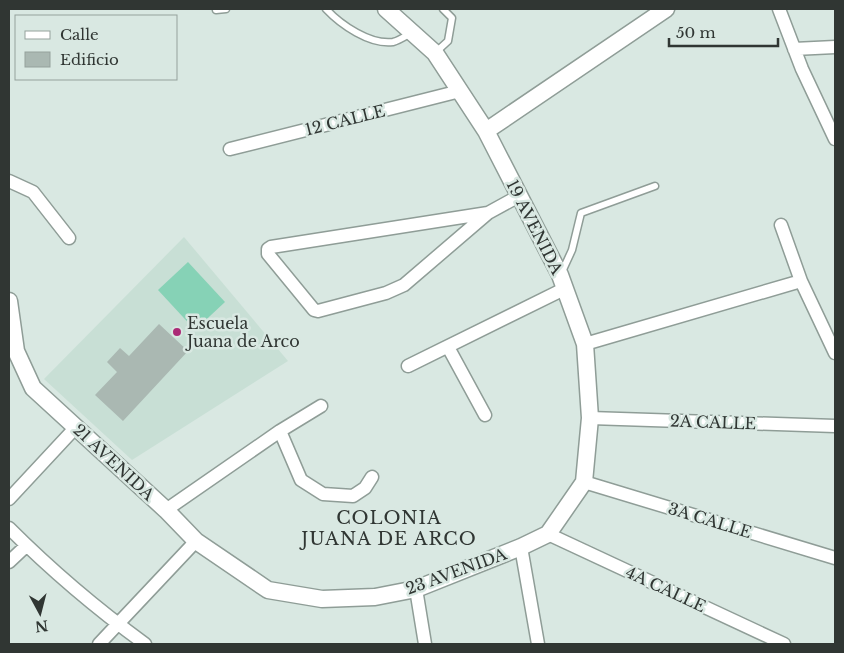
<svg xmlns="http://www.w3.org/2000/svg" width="844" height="653" viewBox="0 0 844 653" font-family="'Libre Baskerville',serif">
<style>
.built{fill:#c8dfd5}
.green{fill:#86d2b6}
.building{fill:#aab8b2}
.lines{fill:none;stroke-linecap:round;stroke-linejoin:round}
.service-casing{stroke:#8f9d97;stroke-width:9}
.minor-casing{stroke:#8f9d97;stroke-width:15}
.tertiary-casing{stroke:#8f9d97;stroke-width:19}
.service{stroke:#fff;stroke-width:6}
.minor{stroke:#fff;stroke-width:12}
.tertiary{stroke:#fff;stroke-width:16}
.poi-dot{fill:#ab2a76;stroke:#d9e8e2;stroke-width:2}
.labels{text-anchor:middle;stroke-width:5;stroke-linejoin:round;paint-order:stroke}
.street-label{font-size:16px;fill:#303633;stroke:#d9e8e2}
.poi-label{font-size:16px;fill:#303633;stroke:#d9e8e2;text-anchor:start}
.neighbourhood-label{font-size:18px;letter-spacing:1px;fill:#303633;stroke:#d9e8e2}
</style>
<rect width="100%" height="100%" fill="#d9e8e2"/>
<!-- built -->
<path class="built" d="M184 237 288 361 132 460 44 379Z"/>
<!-- green -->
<path class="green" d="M188 262 225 302 195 330 158 290Z"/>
<!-- building -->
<path class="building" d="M159 324 188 351 123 421 95 395 117 372 107 362 120 348 129 356Z"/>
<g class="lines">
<defs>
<path id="service" d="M326 9C341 25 370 45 393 42 398 41 406 36 411 33
M216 10 226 9
M436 52 448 41 452 18 443 9
M561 274 572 250 581 213 655 186"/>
<path id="minor" d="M779 9 802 69 835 139
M794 49 835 47
M230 149 460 91
M9 181 33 192 69 238
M488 213 271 247 268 249V254L314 310 318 311 386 293 404 285 488 213 519 196
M781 225 801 281 835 353
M585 344 801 281
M448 347 485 415
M408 366 564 289
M590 418 835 426
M280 431 301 480 323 494 353 496 365 488 372 477
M584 482 835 558
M9 499 76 427
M166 510 280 431 321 406
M9 528C51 570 97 609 145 644
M548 534 784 644
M521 547 538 644
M9 562 26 546
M416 589 425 644
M99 644 196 541"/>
<path id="tertiary" d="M486 131 666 9
M9 301 16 351 33 388 166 510 196 541 268 590 322 599 375 597 416 589 521 547 548 534 584 482 590 418 585 344 560 275 486 131 435 53 386 9"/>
</defs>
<!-- service casing -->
<use href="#service" class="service-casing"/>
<!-- minor casing -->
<use href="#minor" class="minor-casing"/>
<!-- tertiary casing -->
<use href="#tertiary" class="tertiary-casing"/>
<!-- service -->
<use href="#service" class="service"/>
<!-- minor -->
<use href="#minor" class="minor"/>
<!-- tertiary -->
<use href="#tertiary" class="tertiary"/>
</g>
<!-- markers -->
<circle class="poi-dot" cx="177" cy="332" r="5"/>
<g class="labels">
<!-- street labels -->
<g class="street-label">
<text transform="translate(345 120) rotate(-14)" y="6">12 CALLE</text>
<text transform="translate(535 227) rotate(63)" y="6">19 AVENIDA</text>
<text transform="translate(713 422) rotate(2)" y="6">2A CALLE</text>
<text transform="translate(114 462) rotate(43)" y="6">21 AVENIDA</text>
<text transform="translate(710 520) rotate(17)" y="6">3A CALLE</text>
<text transform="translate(456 571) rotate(-20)" y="6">23 AVENIDA</text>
<text transform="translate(666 589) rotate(25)" y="6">4A CALLE</text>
</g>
<!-- poi labels -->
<g class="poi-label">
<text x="187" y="329">Escuela<tspan x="187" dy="18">Juana de Arco</tspan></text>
</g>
<!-- neighbourhood labels -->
<g class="neighbourhood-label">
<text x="389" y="524">COLONIA<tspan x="389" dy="21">JUANA DE ARCO</tspan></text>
</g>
</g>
<!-- border -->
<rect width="844" height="653" fill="none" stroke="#303633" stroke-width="20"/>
<!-- legend -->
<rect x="15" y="15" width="162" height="65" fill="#d9e8e2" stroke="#95a19c"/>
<rect x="25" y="31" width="25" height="8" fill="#ffffff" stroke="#95a19c"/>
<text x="60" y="40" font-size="15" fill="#303633">Calle</text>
<rect x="25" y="52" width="25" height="15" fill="#aab8b2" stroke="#95a19c"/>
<text x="60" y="65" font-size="15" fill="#303633">Edificio</text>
<!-- north arrow -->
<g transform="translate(40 613) rotate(173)" stroke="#d9e8e2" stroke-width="4" paint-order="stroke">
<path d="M0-4L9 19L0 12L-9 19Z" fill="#303633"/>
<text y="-8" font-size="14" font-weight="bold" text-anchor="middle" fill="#303633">N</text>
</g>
<!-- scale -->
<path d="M669 38v8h109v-8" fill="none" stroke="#303633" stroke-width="2.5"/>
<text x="676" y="38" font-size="15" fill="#303633" stroke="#d9e8e2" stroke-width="4" paint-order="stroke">50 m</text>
</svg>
